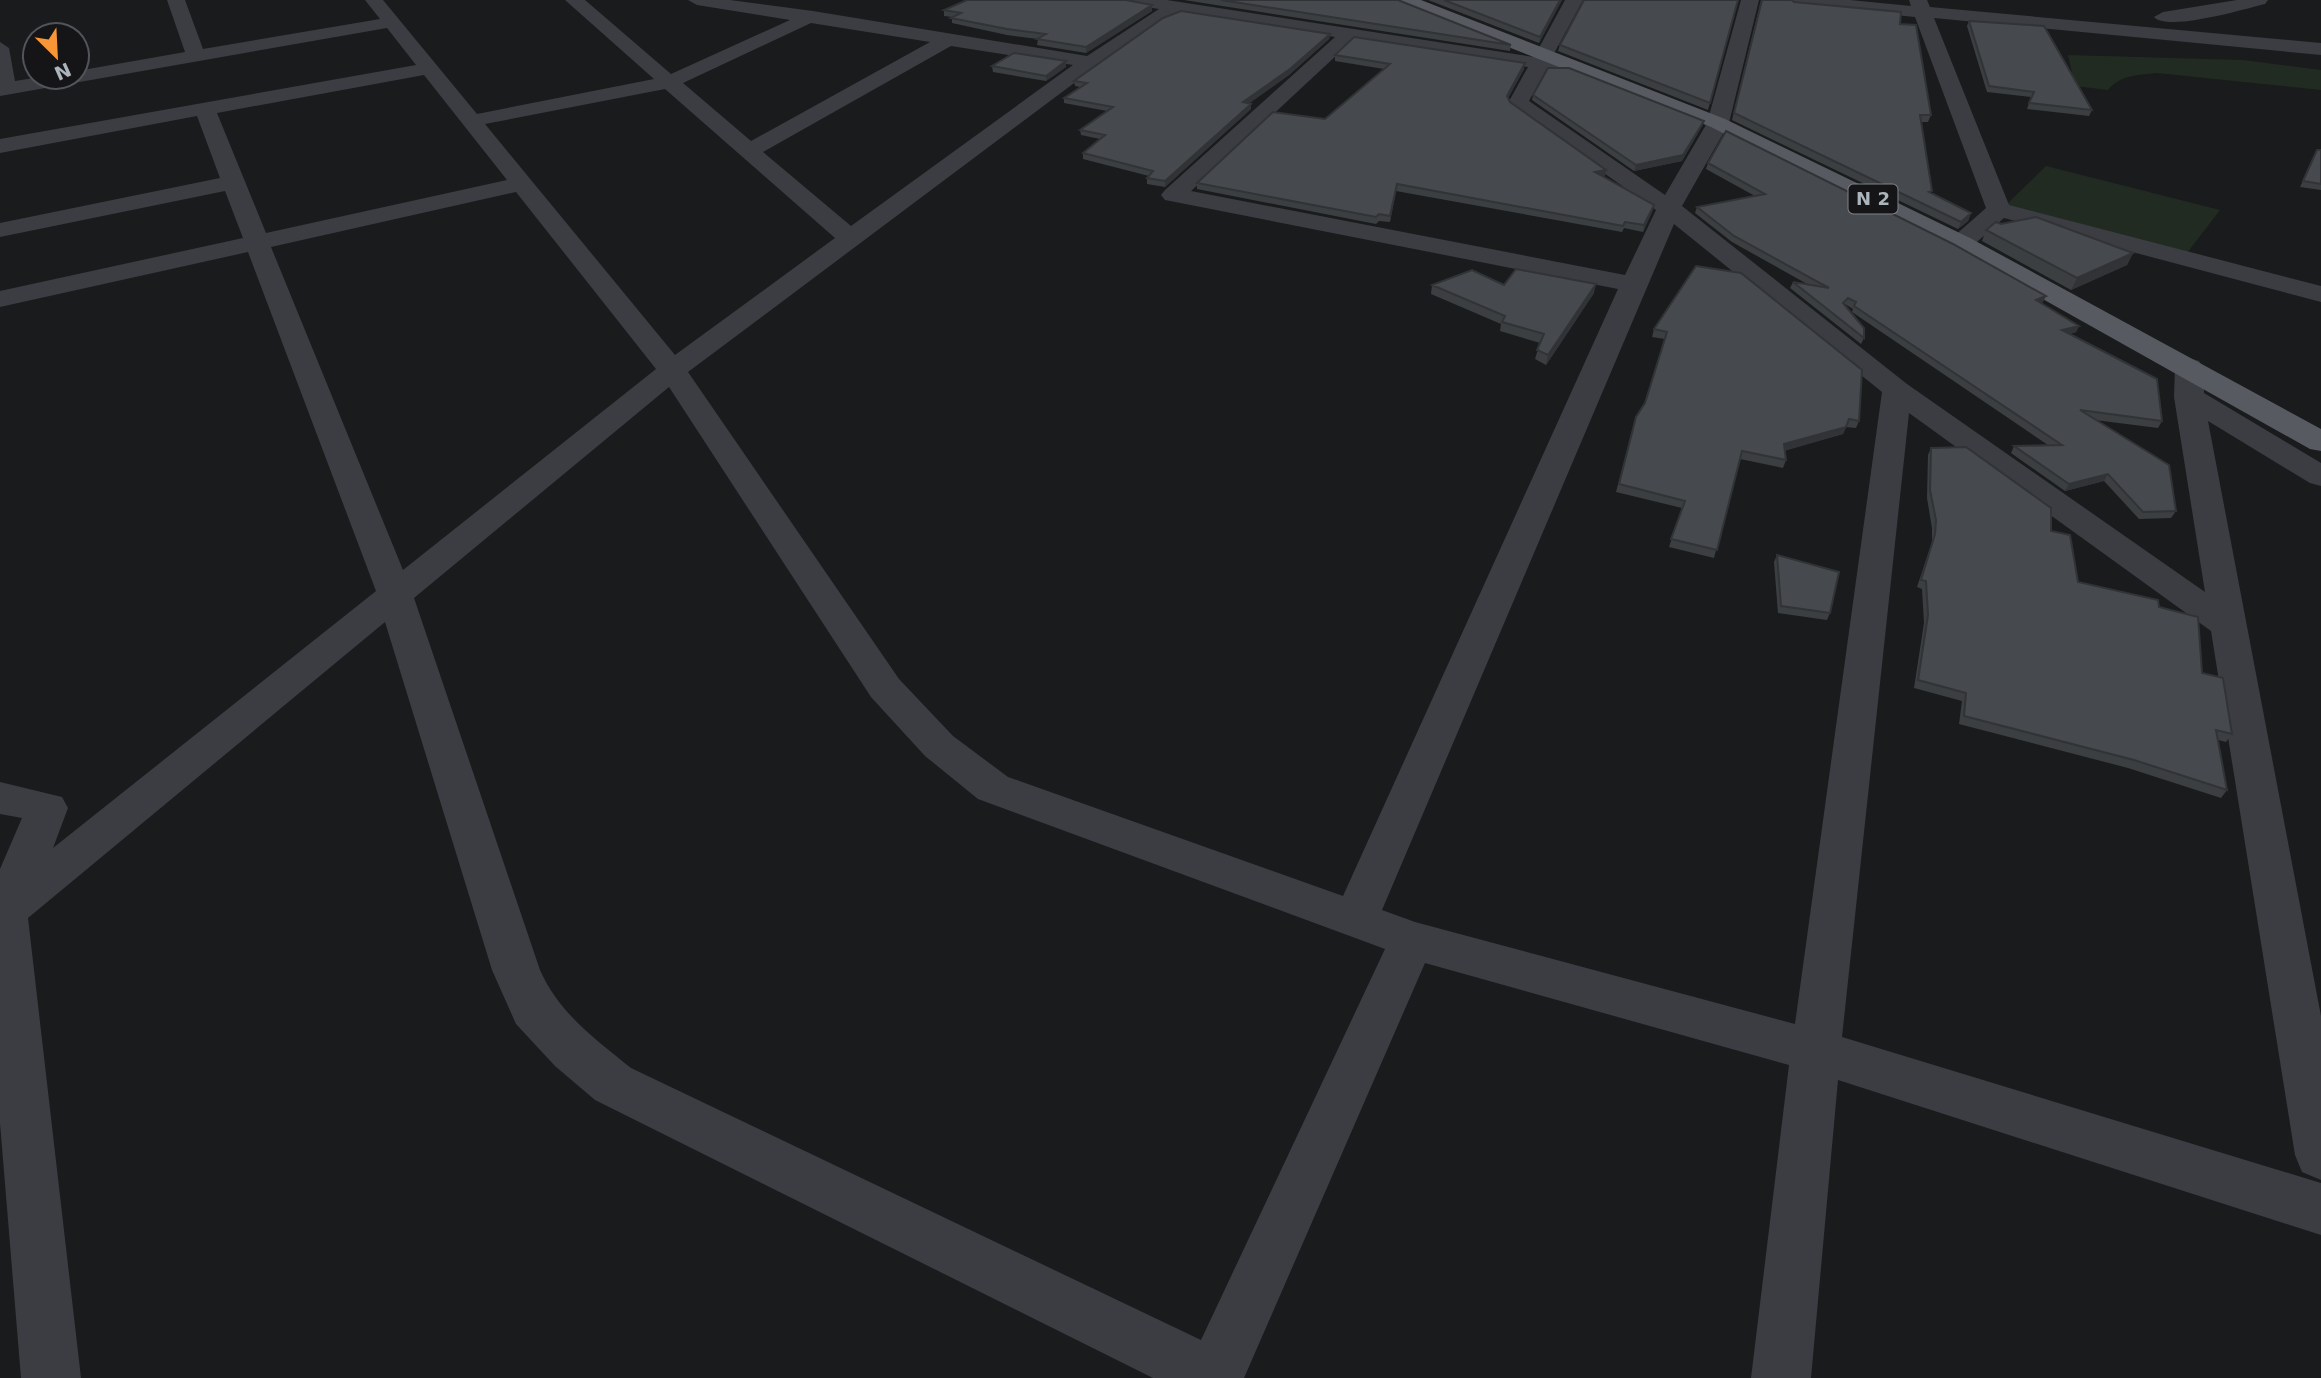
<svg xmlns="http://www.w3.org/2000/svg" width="2321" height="1378" viewBox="0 0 2321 1378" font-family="'DejaVu Sans',sans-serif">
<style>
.green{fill:#222b22}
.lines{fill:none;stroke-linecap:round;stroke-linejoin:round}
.minor{fill:#3b3d42;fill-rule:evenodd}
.major{fill:#575b61;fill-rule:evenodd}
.wall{fill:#3c3f42}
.shaded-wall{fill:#313336}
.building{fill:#46494d;stroke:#313336;stroke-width:2}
.labels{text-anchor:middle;stroke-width:5;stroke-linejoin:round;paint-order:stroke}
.shield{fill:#151518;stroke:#7f848b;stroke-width:2}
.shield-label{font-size:18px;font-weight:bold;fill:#acb4bc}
</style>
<rect width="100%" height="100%" fill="#1a1b1d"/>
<!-- green -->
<path class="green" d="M2068 55 2243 60 2321 70V90L2157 73C2138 75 2120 75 2108 90L2075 86Z
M2046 166 2220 210 2187 253 2006 205Z"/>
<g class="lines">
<!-- minor -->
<path class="minor" d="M167 0H185L203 49 380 19 365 0H383L477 114 654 79 565 0H585L671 74 790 20 697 5 688 0H730L813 11 1087 56 1159 9 1127 4 1124 0H1167L1534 57 1565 0H1583L1551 59 1570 63 1573 67 1563 73 1546 70 1529 101 1665 195 1707 123 1741 0H1759L1729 123 1682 206 1907 384 2205 592 2174 397 2175 367 2179 361 2189 358 2199 361 2203 367 2204 393 2321 463V486L2310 483 2208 421 2321 1016V1180L2302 1172 2295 1155 2211 631 1909 413 1842 1037 2321 1183V1235L1838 1080 1811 1378H1751L1789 1065 1425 963 1244 1378H1153L595 1100 555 1066 516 1024 492 970 385 622 28 918 81 1378H21L0 1123V869L22 818 0 814V782L62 797 68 808 53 848 376 591 248 252 0 307V291L243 238 225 191 0 237V223L220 178 197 116 0 153V139L416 65 387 28 0 96V42L9 48 15 81 40 77H77V71L185 52ZM1181 13 1335 37 1165 190 1161 195 1165 200 1618 289 1343 896 1008 777 953 736 899 679 688 372 1097 66 1162 21ZM811 23 930 42 751 141 683 83ZM1353 40 1528 67 1508 103 1511 107 1656 210 1625 275 1191 191ZM951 46 1073 65 851 226 763 152ZM424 75 507 180 266 233 217 113ZM665 89 835 238 675 355 485 124ZM516 192 656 369 403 570 271 247ZM1674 224 1882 392 1795 1024 1415 922 1382 910ZM669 387 871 697 925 756 978 799 1385 949 1201 1340 631 1068C595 1039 559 1013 540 970L414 598Z
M1784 0H1850L1911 6 1909 0H1927L1930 7 2321 43V55L1934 18 2009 205 2321 286V302L2004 218 1970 248H1952L1949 243 1952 238 1986 208 1915 17 1793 5Z
M2237 0H2268L2265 4C2245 9 2167 32 2154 17L2163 12Z"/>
<!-- major -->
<path class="major" d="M1396 0H1421L1725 119 1970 238 2321 429V451L2310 449 1952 248 1711 127 1399 4Z"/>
</g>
<!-- wall -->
<path class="wall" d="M1184 0H1398L1511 45 1510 51Z
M1428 0H1562L1539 43Z
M1738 0 1708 110 1558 51 1560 45Z
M1761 0H1792L1794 2 1900 24 1931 115 1928 122H1921L1932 191 1931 193 1971 213 1968 221 1958 229 1732 120Z
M1127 1 1152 5V11L1086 53 1037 45 1038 39 1007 35 952 23V17L944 16V10Z
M1969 21 2092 110 2089 116 2027 109 2031 97 1987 92 1967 26Z
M1330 34 1329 39 1289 75 1249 103 1251 109 1165 187 1147 184V178L1149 176 1083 159V153L1100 139 1081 135 1080 130 1107 111 1064 103V98L1080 87 1075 86 1074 81Z
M1335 55 1524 69 1508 98 1510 102 1605 177H1603L1654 205 1652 212 1643 232 1624 228 1622 232 1396 191 1390 222 1379 221 1376 224 1197 189V183L1325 119 1384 69 1335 61Z
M992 66 1066 67 1046 81 993 72Z
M1533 95 1704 121 1702 126 1682 161 1634 171 1532 100Z
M2317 150H2321V190L2300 187Z
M1708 163 2043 302 2041 303 2079 326 2076 332 2070 334 2162 421 2158 428 2095 420 2176 511 2171 518 2139 519 2104 481 2065 491 2011 453 2014 446 2048 445 1852 312 1853 309 1845 304 1844 305 1864 338 1861 344 1790 288 1793 282 1809 285 1732 242 1695 213 1697 207 1755 196 1706 169Z
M2001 224 2133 253 2127 265 2071 290 1982 241 1986 230Z
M1696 266 1859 421 1856 428 1846 427 1843 434 1785 450 1786 460 1783 468 1740 459 1714 558 1669 547 1682 508 1616 492 1636 417 1645 403 1665 339 1652 337 1654 329Z
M1432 285H1504L1594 293 1546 365 1535 359 1540 343 1500 331 1501 324 1431 294Z
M1931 448 2051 531 2078 582 2159 607 2202 673 2232 734 2226 742 2218 740 2227 790 2221 798 2128 768 1959 724 1962 701 1914 688 1924 623 1922 589 1917 587 1932 542V528L1927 498 1928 455Z
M1777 555 1830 613 1827 620 1778 613 1774 562Z"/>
<!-- shaded-wall -->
<path class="shaded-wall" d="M1560 0H1562L1539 43 1540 37Z
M1152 5V11L1086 53V47Z
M1330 34 1329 39 1289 75 1243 108V102Z
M1066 61V67L1046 81V76Z
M1525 63 1524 69 1506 102 1507 96Z
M1251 104V109L1165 187V181Z
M1704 121 1702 126 1682 161 1634 171 1636 165Z
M1606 170 1605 177 1593 179 1595 172Z
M1654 205 1652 212 1643 232 1644 225Z
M1971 213 1968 221 1958 229 1961 222Z
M2133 253 2127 265 2071 290 2077 278Z
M1596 284 1594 293 1546 365 1548 355Z
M2046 296 2043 302 2033 307 2036 300Z
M2079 326 2076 332 2059 337 2062 330Z
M1846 427 1843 434 1781 452 1784 444Z
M2108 474 2104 481 2065 491 2069 484Z"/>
<!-- building -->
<path class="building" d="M967 0H1126L1152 5 1086 47 1037 39 1046 34 1007 29 951 18 961 13 944 10Z
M1221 0H1398L1511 45Z
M1444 0H1560L1540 37Z
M1584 0H1738L1710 103 1560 45Z
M1762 0H1792L1794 2 1901 12 1900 24 1916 25 1931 115H1920L1932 191 1929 192 1971 213 1961 222 1734 113Z
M1181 11 1330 34 1290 69 1243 102 1251 104 1165 181 1147 178 1153 171 1083 153 1105 135 1080 130 1113 107 1064 98 1087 83 1074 81 1163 18Z
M1969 21 2044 26 2092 110 2029 103 2034 92 1989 86Z
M1354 37 1525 63 1507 96 1510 102 1606 170 1595 172 1654 205 1644 225 1625 222 1623 226 1397 184 1390 216 1379 214 1376 217 1197 183 1273 112 1325 119 1390 64 1335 55Z
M1014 53 1066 61 1046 76 992 66Z
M1548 68H1569L1704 121 1683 155 1636 165 1533 95Z
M1726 131 1953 244 2046 296 2036 300 2079 326 2062 330 2157 379 2162 421 2080 410 2169 465 2176 511 2143 512 2108 474 2069 484 2014 446 2062 445 1854 306 1856 302 1848 298 1843 303 1864 328V338L1793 282 1829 288 1734 236 1697 207 1765 194 1708 163Z
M2317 150H2321V184L2303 181Z
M2036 217 2133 253 2077 278 1986 230 1996 222 2001 224Z
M1696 266 1741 273 1862 370 1859 421 1849 419 1846 427 1784 444 1786 460 1742 451 1717 550 1671 539 1685 501 1619 484 1636 417 1645 403 1667 332 1654 329Z
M1516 269 1596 284 1548 355 1537 350 1544 334 1502 322 1505 316 1432 285 1472 270 1504 285Z
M1966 447 2051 508V531L2070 535 2078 582 2158 600 2159 607 2198 617 2202 673 2223 678 2232 734 2216 730 2227 790 2134 760 1964 716 1966 693 1918 680 1928 615 1926 581 1921 580 1935 534 1936 520 1930 490 1931 448Z
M1777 555 1839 572 1830 613 1781 606Z"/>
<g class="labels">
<!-- shield labels -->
<rect class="shield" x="1848.5" y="184.5" width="49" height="29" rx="5"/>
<g class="shield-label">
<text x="1873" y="205">N 2</text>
</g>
</g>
<!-- north arrow -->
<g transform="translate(56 56) rotate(156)"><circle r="33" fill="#151518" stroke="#51555a" stroke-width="2"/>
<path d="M0-5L12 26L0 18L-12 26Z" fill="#f89536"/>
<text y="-10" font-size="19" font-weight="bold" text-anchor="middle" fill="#acb4bc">N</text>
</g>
</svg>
